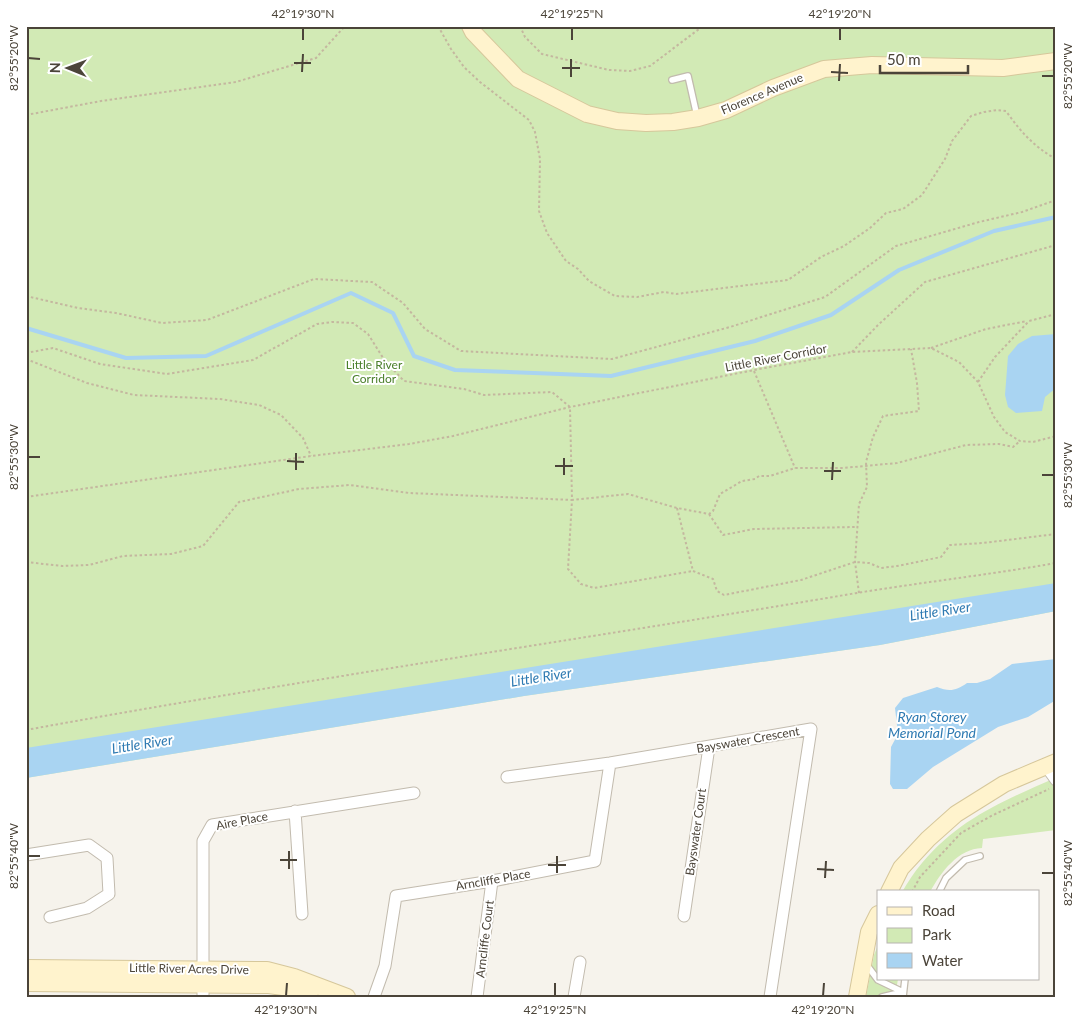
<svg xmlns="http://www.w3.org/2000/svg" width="1082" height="1023" viewBox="0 0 1082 1023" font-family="Lato,sans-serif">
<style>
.green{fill:#d2eab5}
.water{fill:#a9d4f2}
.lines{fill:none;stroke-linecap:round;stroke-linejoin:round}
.stream{stroke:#a9d4f2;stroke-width:4}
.lane-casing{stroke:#c2bbae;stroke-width:8}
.street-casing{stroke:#c2bbae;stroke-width:13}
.secondary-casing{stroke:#d6c79b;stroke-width:18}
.path{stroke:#c4b79f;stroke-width:2;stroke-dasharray:2.5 2.5;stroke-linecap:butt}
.lane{stroke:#fff;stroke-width:5.5}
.street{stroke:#fff;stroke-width:11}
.secondary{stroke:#fff3cd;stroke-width:16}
.ticks{fill:none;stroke:#4b4439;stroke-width:2}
.labels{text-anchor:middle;stroke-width:4;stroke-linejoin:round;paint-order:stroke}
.street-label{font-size:12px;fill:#4b4439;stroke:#fff}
.park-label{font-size:12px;fill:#4a7f2a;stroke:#fff}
.water-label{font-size:14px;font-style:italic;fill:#2e7ab2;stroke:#fff}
.neatline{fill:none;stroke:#4b4439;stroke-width:2}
.ticks-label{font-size:12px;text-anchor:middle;fill:#4b4439}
</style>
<rect width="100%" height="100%" fill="#f6f3ec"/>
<!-- green -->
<path class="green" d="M26 26H1056V611L880 645 524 696 26 778Z
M1055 778 1056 830 983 839 982 848C958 849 941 872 930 892H902C908 882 914 872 922 863 959 819 1003 801 1055 778Z
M878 945V979H898L895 997H866L874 955Z"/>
<!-- water -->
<path class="water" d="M1056 334V388L1045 397 1042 411 1016 413 1008 407 1005 395 1008 356 1018 344 1032 336Z
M1056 583V611L880 645 524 696 26 778V748Z
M1056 659V700L1028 717 998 727 933 767 907 789H893L890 784 891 747 898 734 895 708 903 698 937 687C949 692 956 691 967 683H977L990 679 1012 664Z"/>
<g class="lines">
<!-- stream -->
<path class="stream" d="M26 328 126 358 206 356 351 293 393 313 414 356 455 370 611 376 755 341 831 315 899 270 994 231 1056 217"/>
<defs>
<path id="lane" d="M672 80 688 76 697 116
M939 892 946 878 965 860 980 856
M866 964 878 980 903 992 882 997
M903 997 905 979"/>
<path id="street" d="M1046 766 1056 780
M507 777 610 763 811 729 770 997
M295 811 302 914
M26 855 89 845 107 858 109 894 87 908 50 917
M684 916 709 747
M203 997V841L212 825 414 793
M374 997 385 966 396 896 492 881 595 861 610 763
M477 997 492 881
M574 997 580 962"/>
<path id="secondary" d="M470 26 473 32 518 79 587 114 617 121 646 123 673 122 698 118 726 110 773 88 824 69 872 65 1003 68 1056 61
M889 892 901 868 928 839 956 814 1004 784 1056 762
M26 968 267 970 294 977 347 997
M26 983 269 985 290 988 310 997
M857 997 869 932 878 914"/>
</defs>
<!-- lane casing -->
<use href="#lane" class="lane-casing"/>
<!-- street casing -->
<use href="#street" class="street-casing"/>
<!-- secondary casing -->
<use href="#secondary" class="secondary-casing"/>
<!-- path -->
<path class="path" d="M438 26 451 49 464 67 480 82 529 120 535 132 540 159 539 211 547 233 566 261 578 269 589 281 615 296 637 297 664 292 676 294 788 280 821 257 844 246 870 228 886 213 903 209 922 195 945 159 952 141 971 116 984 112 997 110 1006 111C1020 131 1034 147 1056 159
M520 26 525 37 542 54 609 70 630 71 650 66 703 26
M26 115 101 101 236 82 316 58 345 26
M26 296 78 308 116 313 162 323 207 320 314 279 372 282 403 303 425 329 461 351 612 359 730 327 825 297 896 246 979 222 1022 212 1056 200
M931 348 986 329 1027 321
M852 352 878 325 925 282 1056 245
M26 353 53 348 100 364 167 374 253 360 317 324 332 322 353 323 368 334 385 361 404 381 464 389 484 395 552 392 570 407 572 500 628 494 677 508 709 514 713 511 720 494 742 481 755 479 759 476H770L795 468H843L897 463 966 445 999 444 1013 447 1020 441
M26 359 87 383 134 395 220 399 259 405 281 415 303 438 311 456
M754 371 795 468
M978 382 995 357 1029 321 1056 314
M26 497 311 456 409 444 453 436 570 407 754 370 852 352 911 349 931 348 959 362 978 382 994 417 1005 432 1020 441 1033 442 1056 436
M677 508 693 571 713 579 717 591 724 595 801 580 855 562 869 563 881 568 897 566 941 557 950 545 983 543 1056 534
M709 514 723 535 754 529 856 527
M26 562 62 566 89 565 123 556 171 554 203 546 239 502 299 489 350 485 409 493 572 500 568 569 581 584 594 588 693 571
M859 593 855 562 859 504 867 487 866 462 873 437 883 416 919 411 917 383 911 349
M26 730C294 681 564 642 833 597 907 584 982 576 1056 563
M912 892 920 877 961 833 991 816 1049 789"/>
<!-- lane -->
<use href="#lane" class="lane"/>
<!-- street -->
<use href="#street" class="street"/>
<!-- secondary -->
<use href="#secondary" class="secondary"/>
</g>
<!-- ticks -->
<path class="ticks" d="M303 40V28M572 40V28M840 40V28M28 58 40 59M294 63H311M562 68H580M302 72 303 54M831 72 848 73M1042 76H1054M571 77V59M839 81 840 64M28 457H40M287 461 304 462M555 466H573M296 470V453M824 471H841M564 475V458M1042 475H1054M832 480 833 462M28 856H40M280 860H297M548 865H566M289 869V851M817 869 834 870M557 873V856M1042 873H1054M825 878 826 861M286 996 287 983M555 996V983M823 996 824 983"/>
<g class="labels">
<!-- street labels -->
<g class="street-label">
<text transform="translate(762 94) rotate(-23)" y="4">Florence Avenue</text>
<text transform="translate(776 358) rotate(-11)" y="4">Little River Corridor</text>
<text transform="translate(748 740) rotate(-10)" y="4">Bayswater Crescent</text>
<text transform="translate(242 821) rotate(-11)" y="4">Aire Place</text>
<text transform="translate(696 832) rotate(-82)" y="4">Bayswater Court</text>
<text transform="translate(493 880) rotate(-10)" y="4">Arncliffe Place</text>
<text transform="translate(485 939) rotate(-83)" y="4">Arncliffe Court</text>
<text transform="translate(189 969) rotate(1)" y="4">Little River Acres Drive</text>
</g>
<!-- park labels -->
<g class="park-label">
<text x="374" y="369">Little River<tspan x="374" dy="14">Corridor</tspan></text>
</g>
<!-- water labels -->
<g class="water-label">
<text transform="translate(940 611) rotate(-9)" y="5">Little River</text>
<text transform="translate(541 677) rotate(-9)" y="5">Little River</text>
<text x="932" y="722">Ryan Storey<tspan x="932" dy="16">Memorial Pond</tspan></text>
<text transform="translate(142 744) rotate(-9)" y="5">Little River</text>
</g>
</g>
<!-- border -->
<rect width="1082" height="1023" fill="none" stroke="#ffffff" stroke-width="55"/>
<!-- legend -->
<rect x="877" y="890" width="162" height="90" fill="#ffffff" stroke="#b7b4b0"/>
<rect x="887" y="907" width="25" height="8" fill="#fff3cd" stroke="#b7b4b0"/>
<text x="922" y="916" font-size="15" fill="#4b4439">Road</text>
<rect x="887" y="928" width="25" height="15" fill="#d2eab5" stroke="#b7b4b0"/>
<text x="922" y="940" font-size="15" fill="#4b4439">Park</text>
<rect x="887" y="953" width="25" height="15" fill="#a9d4f2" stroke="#b7b4b0"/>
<text x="922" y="966" font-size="15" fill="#4b4439">Water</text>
<!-- north arrow -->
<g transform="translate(68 68) rotate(271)" stroke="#ffffff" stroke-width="4" paint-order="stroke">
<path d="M0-4L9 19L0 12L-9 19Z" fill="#4b4439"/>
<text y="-8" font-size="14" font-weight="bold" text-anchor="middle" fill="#4b4439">N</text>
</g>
<!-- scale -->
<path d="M880 65v8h88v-8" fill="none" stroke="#4b4439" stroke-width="2.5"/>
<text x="887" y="65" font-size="15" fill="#4b4439" stroke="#ffffff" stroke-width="4" paint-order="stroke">50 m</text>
<rect x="28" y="28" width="1026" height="968" class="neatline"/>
<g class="ticks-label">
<text x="303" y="18">42°19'30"N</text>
<text x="572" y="18">42°19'25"N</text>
<text x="840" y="18">42°19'20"N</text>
<text transform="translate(14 58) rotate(-90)" y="4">82°55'20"W</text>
<text transform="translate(1068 76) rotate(-90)" y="4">82°55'20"W</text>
<text transform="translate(14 457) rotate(-90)" y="4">82°55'30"W</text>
<text transform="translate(1068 475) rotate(-90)" y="4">82°55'30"W</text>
<text transform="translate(14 856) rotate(-90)" y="4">82°55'40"W</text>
<text transform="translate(1068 873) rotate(-90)" y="4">82°55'40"W</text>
<text x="286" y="1014">42°19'30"N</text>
<text x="555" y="1014">42°19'25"N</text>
<text x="823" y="1014">42°19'20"N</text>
</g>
</svg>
